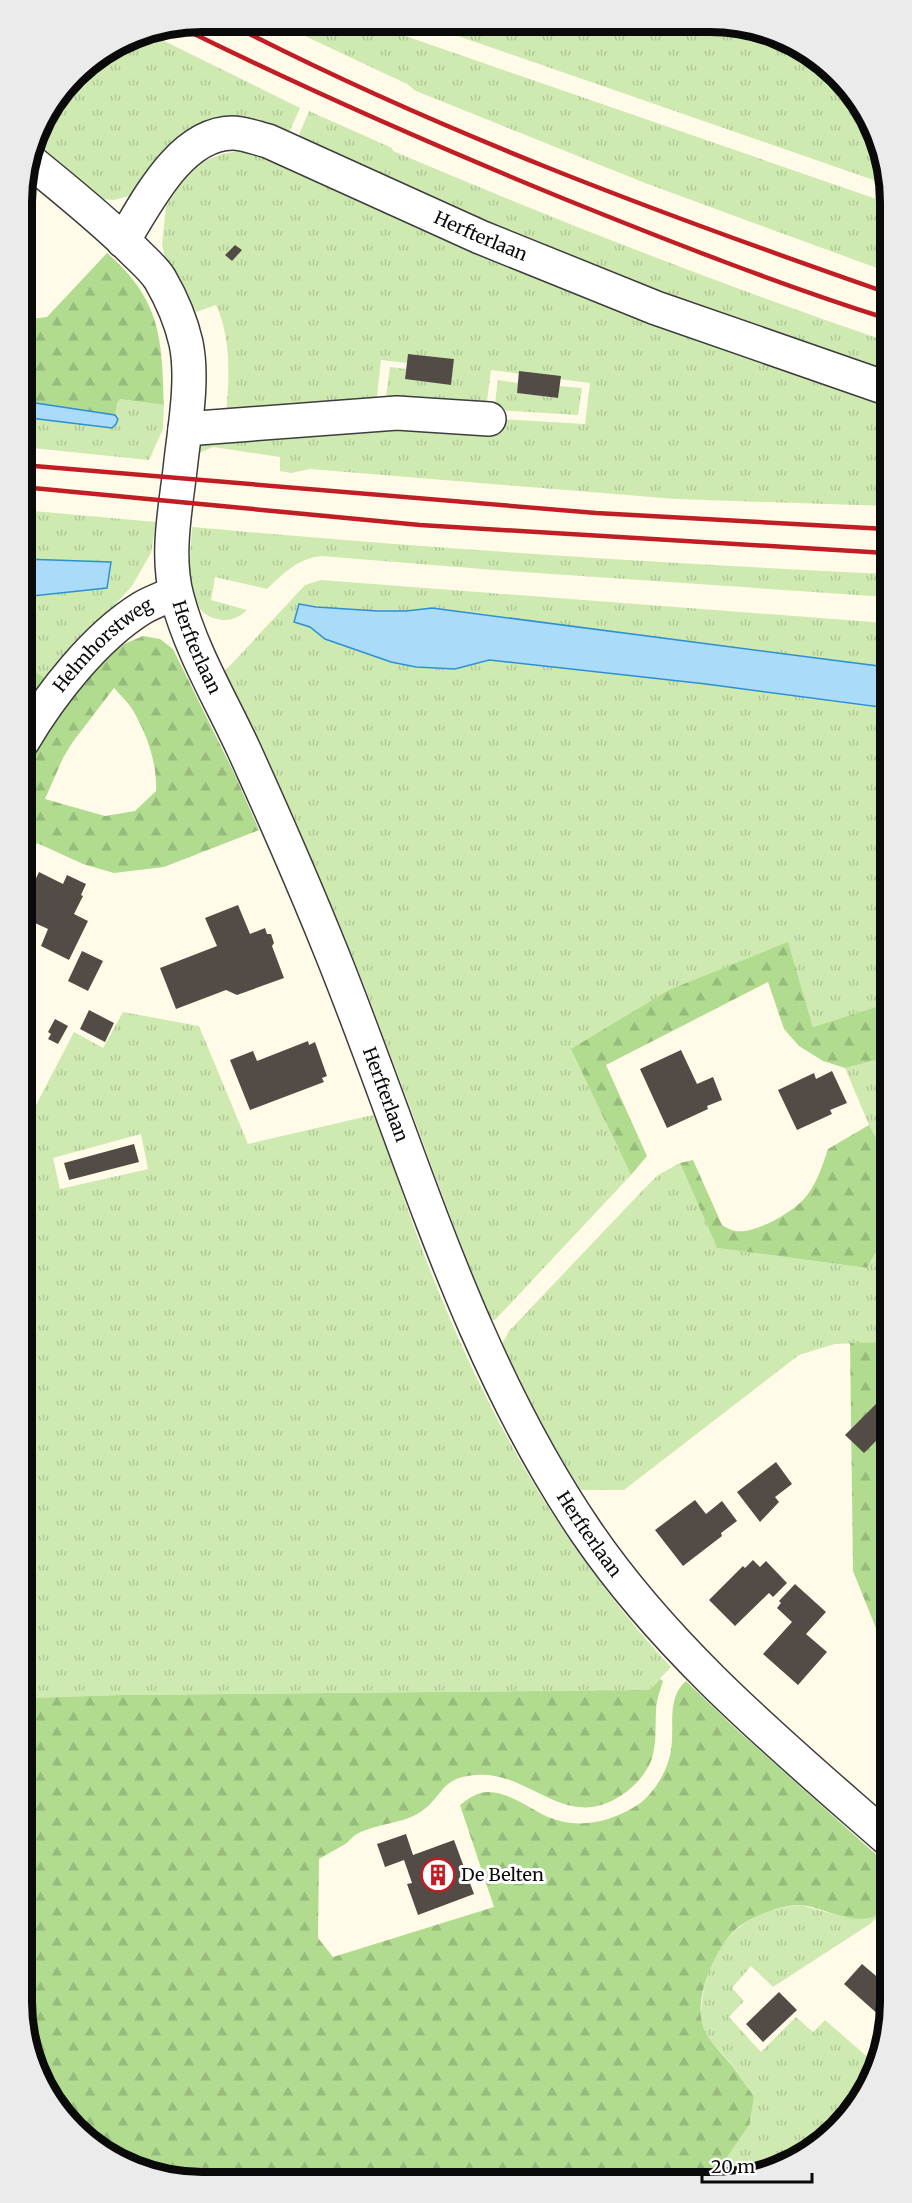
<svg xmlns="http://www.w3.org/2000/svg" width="912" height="2203" viewBox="0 0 912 2203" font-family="Merriweather,serif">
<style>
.grass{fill:url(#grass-tufts);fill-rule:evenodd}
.forest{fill:url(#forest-firs);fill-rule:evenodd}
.water{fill:#aadbf9;stroke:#2e90d3;stroke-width:1.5}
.building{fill:#534c46}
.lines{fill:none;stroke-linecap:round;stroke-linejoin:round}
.minor-casing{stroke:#3d3d3d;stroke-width:36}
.minor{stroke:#fff;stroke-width:33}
.rail{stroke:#c01d24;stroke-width:4.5}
.labels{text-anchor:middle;stroke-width:6;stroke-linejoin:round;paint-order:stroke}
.street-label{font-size:18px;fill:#0a0a0a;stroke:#fff}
.poi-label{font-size:18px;fill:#0a0a0a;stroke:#fff;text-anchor:start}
.rim{fill:none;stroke:#0a0a0a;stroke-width:8}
</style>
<defs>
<pattern id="grass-tufts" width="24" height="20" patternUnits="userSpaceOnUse" patternTransform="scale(1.5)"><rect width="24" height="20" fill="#ceeab1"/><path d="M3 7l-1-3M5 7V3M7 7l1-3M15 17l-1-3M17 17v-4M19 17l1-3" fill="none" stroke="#b0c797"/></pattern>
<pattern id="forest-firs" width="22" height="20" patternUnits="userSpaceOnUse" patternTransform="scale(1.5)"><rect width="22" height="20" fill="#b1dc8f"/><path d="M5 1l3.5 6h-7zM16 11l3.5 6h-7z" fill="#97bb7a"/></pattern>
</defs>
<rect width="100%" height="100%" fill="#fffbe8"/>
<!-- grass -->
<path class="grass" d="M273 21 365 22 885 202V271L645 183 416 91 407 84Z
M418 22 746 24 791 40 838 74 885 155V184Z
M146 32 300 108 287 137 257 124 129 196 114 200 101 199 33 146 39 122 82 66 133 35Z
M309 111 392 148 393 151C555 220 719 284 886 341V377L710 317 296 142Z
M238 151H254L886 398V506L676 499 310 469 291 473 280 471V457L213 447 199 453 200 445 226 435 499 419 585 424 590 383 491 370 486 409 385 404 390 367 406 369 405 378 451 385 454 359 409 354 407 363 381 360 376 405 226 416C229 380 232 339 216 305L196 312 188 294 167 265 162 245 166 206 181 183 194 169 207 160 222 154Z
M498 380 518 383 517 393 558 398 559 386 582 388 578 415 494 410Z
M117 399 164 405 163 429 149 460 22 447V417L112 428 118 419 115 415Z
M22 510 156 522 151 553 132 586 46 679 23 663V597L107 588 111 562 23 559Z
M192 527C423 548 655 563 886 574V597L495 570 321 556C297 559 284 573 267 589L215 577 211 600 247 610C238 618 230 622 217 619 181 612 191 554 192 527Z
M321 580 886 623 887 667 432 608 406 611H378L316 607 299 604 295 622 310 627 318 634 336 643 391 662 416 667 455 669 489 660 706 684 887 708 888 1003 813 1027 788 943 572 1050 631 1175 495 1320H490C451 1222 416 1121 378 1022 333 903 280 786 224 672L305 585Z
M123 1012 199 1026 248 1144 377 1114C438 1319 524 1509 671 1667L649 1690 120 1695 26 1698 24 1128 74 1032 103 1048ZM141 1134 148 1169 60 1189 53 1158Z
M888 1057V1159L869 1125 845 1068Z
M680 1163 717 1248 867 1268 879 1247 888 1252 889 1342 835 1344 799 1355 624 1490H580L532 1410 501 1346 509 1331 641 1192 658 1175Z
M801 1905C827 1912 857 1925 882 1912L870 1924 773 1987 751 1966 732 1988 744 2001 729 2017 761 2052 796 2017 813 2032 825 2020 878 2066 854 2112 811 2152 757 2176H714L754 2097C748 2088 742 2079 736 2070 725 2055 709 2043 702 2025 699 2016 702 2003 703 1993 714 1938 746 1910 801 1905Z"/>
<!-- forest -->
<path class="forest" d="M107 253C161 300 162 338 164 405L118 399 115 415 22 401V320L47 317Z
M143 636 160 639 173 649 235 775 259 830 164 867 114 873 83 864 37 843 23 868V762L60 710 107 656 124 644ZM114 688C121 696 130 704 135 714 148 737 157 764 156 791L135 811 105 816 45 799 63 758 72 743Z
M23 663 46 679 23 710Z
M788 942 813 1027 888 1003V1057L845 1068 823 1061 799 1046 784 1029 768 982 606 1065 647 1156 631 1175 571 1049 669 990Z
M869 1125 888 1159V1252L879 1247 867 1268 717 1248 680 1163 693 1160 722 1225C725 1227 731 1230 735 1231 754 1234 790 1214 803 1200 816 1186 822 1167 828 1149Z
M889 1342 890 1663 853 1571 850 1343Z
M660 1679 663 1681C660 1691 656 1701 656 1712 655 1729 657 1744 651 1761 645 1775 635 1786 622 1795 565 1833 531 1771 476 1775 441 1777 444 1795 422 1811 404 1824 377 1823 357 1834 353 1836 350 1840 347 1843 338 1848 328 1854 319 1859L318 1938 333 1957 494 1907 460 1805C469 1798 477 1792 489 1792 511 1793 528 1808 548 1817 578 1830 612 1822 639 1804 655 1792 668 1770 671 1750 675 1727 666 1698 686 1681L736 1729 890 1867C890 1882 895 1903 880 1913 858 1929 823 1907 801 1905 783 1904 746 1918 734 1931 715 1950 695 1995 702 2023 706 2041 726 2056 736 2071 742 2079 748 2088 754 2097L749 2125 714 2176 166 2179 82 2137 45 2092 27 2048 26 1698 120 1695 649 1690Z"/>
<!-- water -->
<path class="water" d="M22 401 115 415 118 419 116 424 112 428 22 417Z
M23 559 111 562 107 588 23 597Z
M299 604 316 607 378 611H406L432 608 886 667 887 708 706 684 489 660 455 669 416 667 391 662 325 639 310 627 294 622Z"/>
<!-- building -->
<path class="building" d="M235 245 242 250 232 261 225 255Z
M408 354 454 359 451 385 405 379Z
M519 371 561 376 558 398 517 393Z
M39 872 63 884 67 875 86 884 81 895 83 896 74 914 88 921 69 960 41 946 48 929 24 918V904Z
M238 905 250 934 265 928 267 934H271L274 943 272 946 284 978 237 995 226 990 176 1009 160 968 217 946 205 918Z
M82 951 103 961 88 991 68 981Z
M89 1010 114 1023 105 1042 80 1029Z
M55 1019 68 1026 58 1044 48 1039 51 1034 48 1032Z
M308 1041 309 1045 315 1042 327 1076 322 1078 324 1082 250 1110 230 1060 253 1051 257 1061Z
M681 1050 697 1084 713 1077 722 1100 707 1106 708 1109 667 1128 640 1069Z
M832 1071 847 1103 830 1110 832 1114 797 1130 778 1090 814 1073 816 1079Z
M134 1144 139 1162 69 1180 64 1163Z
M881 1399 889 1406V1428L864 1453 845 1435Z
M776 1462 792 1484 775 1497 779 1502 760 1522 737 1492Z
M695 1500 706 1514 722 1501 737 1521 721 1533 722 1536 683 1566 655 1530Z
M753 1560 760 1567 766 1561 787 1583 773 1597 769 1593 735 1626 709 1600 743 1566 745 1568Z
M795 1584 826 1612 806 1634 827 1652 798 1685 763 1654 792 1622 777 1608 781 1603 779 1601Z
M406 1834 413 1855 454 1840 474 1894 418 1915 407 1884 412 1883 404 1860 385 1867 377 1844Z
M862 1964 882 1981 891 1971V2013L889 2024 844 1984Z
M779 1992 797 2010 763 2042 746 2024Z"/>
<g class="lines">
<defs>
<g id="minor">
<path id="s1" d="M29 160C64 189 101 218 133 250 142 259 153 268 160 279 171 298 181 321 186 343 194 381 184 431 180 470 175 511 166 557 177 597 191 651 221 700 244 750 274 816 303 882 330 949 410 1146 466 1356 587 1533 669 1653 782 1746 890 1841"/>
<path id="s2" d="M123 241C147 202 180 134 232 133 244 133 256 138 268 141L480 237 656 308 886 388"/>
<path d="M185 429 397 413 489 419"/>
<path id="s3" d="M23 741C50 695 95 637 142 608 152 602 164 598 175 593"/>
</g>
</defs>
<!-- minor casing -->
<use href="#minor" class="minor-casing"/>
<!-- minor -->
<use href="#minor" class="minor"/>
<!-- rail -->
<path class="rail" d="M224 21C436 131 661 214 885 292
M178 26C305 89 435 146 567 200 671 242 778 284 885 318
M22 465 596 513 886 529
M22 487 420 525 886 553"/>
</g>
<!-- icons -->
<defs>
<symbol id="building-ring" viewBox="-11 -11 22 22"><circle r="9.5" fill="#fff" stroke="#c01d24" stroke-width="1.5"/><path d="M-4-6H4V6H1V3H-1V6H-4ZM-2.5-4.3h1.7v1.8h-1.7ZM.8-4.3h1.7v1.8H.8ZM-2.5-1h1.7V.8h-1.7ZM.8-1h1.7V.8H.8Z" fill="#c01d24"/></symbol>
</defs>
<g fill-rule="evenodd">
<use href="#building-ring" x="419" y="1856" width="38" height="38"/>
</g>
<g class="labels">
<!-- street labels -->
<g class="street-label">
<text dy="6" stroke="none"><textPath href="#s2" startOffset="430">Herfterlaan</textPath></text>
<text dy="6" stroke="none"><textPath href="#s1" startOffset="556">Herfterlaan</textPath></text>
<text dy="6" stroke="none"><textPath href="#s3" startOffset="126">Helmhorstweg</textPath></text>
<text dy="6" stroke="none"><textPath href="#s1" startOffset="1042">Herfterlaan</textPath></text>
<text dy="6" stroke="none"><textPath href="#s1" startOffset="1528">Herfterlaan</textPath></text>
</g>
<!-- poi labels -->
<g class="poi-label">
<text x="461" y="1881">De Belten</text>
</g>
</g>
<!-- crop -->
<path d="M0 0H912V2203H0ZM202 32H710A170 170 0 0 1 880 202V2002A170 170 0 0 1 710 2172H202A170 170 0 0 1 32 2002V202A170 170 0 0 1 202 32Z" fill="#ebebeb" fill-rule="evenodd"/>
<path class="rim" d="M202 32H710A170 170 0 0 1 880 202V2002A170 170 0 0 1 710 2172H202A170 170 0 0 1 32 2002V202A170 170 0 0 1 202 32Z"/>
<!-- scale -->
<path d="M702 2173v9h110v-9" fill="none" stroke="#0a0a0a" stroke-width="3"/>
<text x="711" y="2173" font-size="18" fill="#0a0a0a" stroke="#ffffff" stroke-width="4.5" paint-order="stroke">20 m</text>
</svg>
